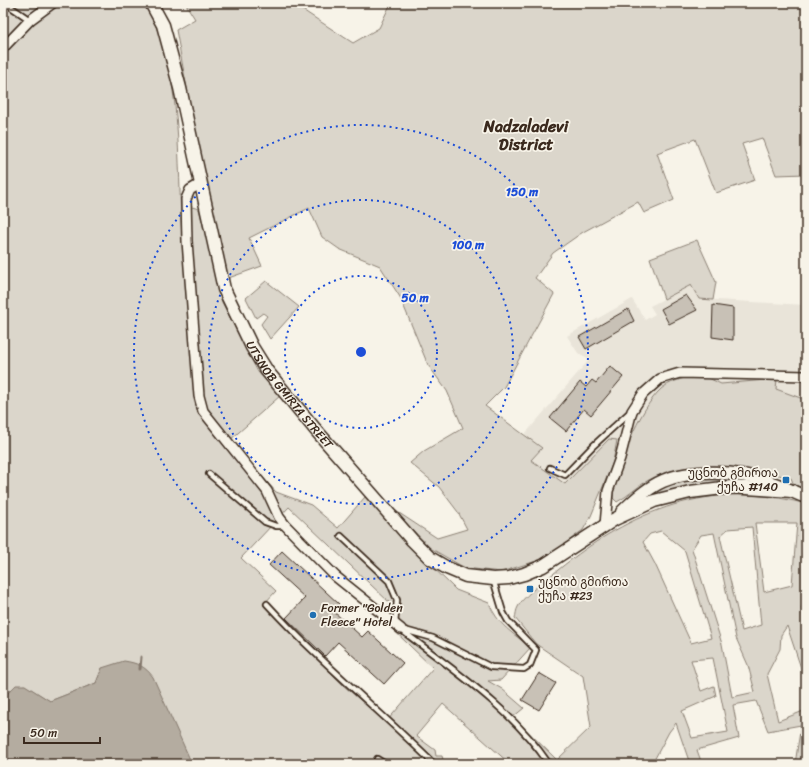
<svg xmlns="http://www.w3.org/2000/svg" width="809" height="767" viewBox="0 0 809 767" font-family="Sriracha,'Noto Sans Georgian',sans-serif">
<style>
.built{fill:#e9e4d9}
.green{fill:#dbd6cb;stroke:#8b8074;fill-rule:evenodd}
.water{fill:#b4aca0;stroke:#84786c}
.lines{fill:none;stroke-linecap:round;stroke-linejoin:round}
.stream{stroke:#84786c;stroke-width:3}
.building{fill:#c8c1b6;stroke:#3b2a1e}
.service-casing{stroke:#3b2a1e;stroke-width:8}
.minor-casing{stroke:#3b2a1e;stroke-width:12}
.secondary-casing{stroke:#3b2a1e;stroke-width:15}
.service{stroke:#f7f3e8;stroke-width:4.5}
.minor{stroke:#f7f3e8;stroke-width:9}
.secondary{stroke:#f7f3e8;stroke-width:12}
.ring{fill:none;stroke:#1d4ed8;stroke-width:2;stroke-dasharray:2 4}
.poi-dot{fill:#1f6fb2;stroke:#f7f3e8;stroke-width:1.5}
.labels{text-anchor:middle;stroke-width:3.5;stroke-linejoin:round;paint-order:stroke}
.street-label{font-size:12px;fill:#3b2a1e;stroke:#f7f3e8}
.poi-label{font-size:12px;fill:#3b2a1e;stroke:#f7f3e8;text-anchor:start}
.district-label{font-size:16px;font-weight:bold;fill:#3b2a1e;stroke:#f7f3e8}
.centre{fill:#1d4ed8;stroke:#f7f3e8;stroke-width:2}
.ring-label{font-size:12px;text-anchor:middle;font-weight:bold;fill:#1d4ed8;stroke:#f7f3e8;stroke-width:3.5;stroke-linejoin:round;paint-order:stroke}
</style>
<rect width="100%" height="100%" fill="#f7f3e8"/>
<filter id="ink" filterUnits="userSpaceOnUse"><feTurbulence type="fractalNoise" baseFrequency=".025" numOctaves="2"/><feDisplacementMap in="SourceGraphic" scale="8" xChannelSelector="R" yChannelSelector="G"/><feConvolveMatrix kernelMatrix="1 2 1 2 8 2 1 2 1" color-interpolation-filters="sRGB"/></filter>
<g filter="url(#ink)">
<!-- built -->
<path class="built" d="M691 285 700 299 806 305V400L776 389 777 379 721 384 704 376 647 405 629 441 609 439 566 484 531 460 525 434 589 360 578 353 567 336 632 299 645 320 655 314 650 306Z"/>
<!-- green -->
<path class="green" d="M3 3H145C184 74 177 160 182 238 185 288 190 338 195 387L188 212 192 207 199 209 222 302 258 372 280 396 230 440 276 492 311 505 338 528 365 497 403 538 456 590 489 603C497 624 513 634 531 647L501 680 488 681 502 689 524 708 513 717 557 760 591 727 583 676 536 644 515 618C516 615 516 610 518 607 522 597 549 577 558 570 631 510 712 478 806 504V605L801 607 806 628V683L787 626 781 635 780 649 767 674 778 721 806 710V764H795L801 725 768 731 756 701 733 705 739 738 697 750 702 764H690L676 723 669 732 652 764H510L443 704 416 736 435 750 436 756H442L444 763 450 762V764H175L102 668 96 683 50 701 24 685 3 698ZM289 507 390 603 383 620 433 668 386 722 344 686 263 605 276 591 241 558ZM755 523H797L792 585 764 592ZM752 527 761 625 742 631 720 536 728 529ZM661 531 685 551 711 638 691 643 655 564 643 542 650 534ZM714 533 736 638 748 665 755 692 732 697 722 644 692 549 701 535ZM713 658 728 732 692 738 682 711 716 696 714 686 701 691 691 660Z
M185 3H292L353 43 379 28 391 3H806V174L776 175 762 138 742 144 755 180 716 193 695 139 657 153 674 200 644 213 638 202 583 232 553 253 535 278 554 294 504 387 485 406 542 448 531 460 565 484 609 439 617 440 613 462 591 516 583 530 546 558 501 572 465 568 430 548 393 509 437 538 467 529 458 512 439 487 410 463 424 451 463 428 447 391 428 365 400 297 380 266 339 249 322 237 309 208 249 238 262 266 223 280 176 30 195 19Z
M697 240 716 282 713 300 699 299 691 285 664 299 650 258Z
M266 281 299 307 270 339 261 324 267 316 263 313 256 318 246 298Z
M692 376H704L721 384 777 379 776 389 806 400V490L794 485 791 478C748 467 688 457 647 481 637 487 628 496 617 502L613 498C614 470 640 408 661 389 669 382 681 379 692 376Z
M725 478 737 480C702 484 669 492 636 503L663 485 677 481Z"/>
<!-- water -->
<path class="water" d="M124 661C137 663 145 666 153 677L192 764H3V698L16 685H25L50 701 96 683 102 668Z"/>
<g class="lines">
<!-- stream -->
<path class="stream" d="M140 669 141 657"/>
</g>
<!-- building -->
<path class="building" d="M686 295 697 310 669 324 661 309Z
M713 305 733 308V340L712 337Z
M628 309 634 321 586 349 579 337Z
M610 366 623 377 591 415 584 409 566 431 550 418 580 382 586 387 592 380 596 383Z
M282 551 339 604 333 611 362 637 368 631 403 663 384 684 338 642 325 656 286 618 305 598 269 565Z
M539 673 556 683 539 710 522 700Z"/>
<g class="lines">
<defs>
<path id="service" d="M5 3 30 20
M550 468 565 475 593 446 630 412
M209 474 265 522 276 526H286
M341 536 389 581 397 600 395 624
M267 604C319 661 379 710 434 764
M401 629 433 638 491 667 524 669 530 665 536 650 508 621 503 612 493 579
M404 632C456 672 512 709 549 764
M377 759 385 764"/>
<path id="minor" d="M3 48 30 20 53 3
M200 184 190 190 186 199 187 241 199 396 203 411 267 491 279 517 286 526 335 576 401 629
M605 525 608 491 620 458 632 411 643 394 660 379 680 373 806 376"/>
<g id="secondary">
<path id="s1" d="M151 3 163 25 180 88 224 289 252 347 267 371 315 429 412 540 430 558 447 568 466 576 493 579 509 578 524 574 543 566 615 519 654 501 690 492 731 487 792 491"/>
<path d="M622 512C634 500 647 488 663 481 690 469 739 471 766 481 780 485 793 492 806 497"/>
</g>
</defs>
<!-- service casing -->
<use href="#service" class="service-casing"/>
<!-- minor casing -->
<use href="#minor" class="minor-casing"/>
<!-- secondary casing -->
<use href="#secondary" class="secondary-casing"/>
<!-- service -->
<use href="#service" class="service"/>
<!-- minor -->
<use href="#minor" class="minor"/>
<!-- secondary -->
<use href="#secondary" class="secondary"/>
</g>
</g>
<!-- distance rings -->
<g class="ring">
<circle cx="361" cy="352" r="76"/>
<circle cx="361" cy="352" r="152"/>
<circle cx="361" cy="352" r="227"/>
</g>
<!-- markers -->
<g class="poi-dot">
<rect x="782" y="476" width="8" height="8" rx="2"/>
<rect x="526" y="585" width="8" height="8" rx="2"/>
<circle cx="313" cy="615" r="4"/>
</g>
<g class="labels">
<!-- street labels -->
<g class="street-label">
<text dy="4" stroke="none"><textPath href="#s1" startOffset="421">UTSNOB GMIRTA STREET</textPath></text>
</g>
<!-- poi labels -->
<g class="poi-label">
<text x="778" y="477" text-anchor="end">უცნობ გმირთა<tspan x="778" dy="14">ქუჩა #140</tspan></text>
<text x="538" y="586">უცნობ გმირთა<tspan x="538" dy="14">ქუჩა #23</tspan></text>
<text x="321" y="612">Former "Golden<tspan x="321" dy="14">Fleece" Hotel</tspan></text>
</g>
<!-- district labels -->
<g class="district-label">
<text x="526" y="132">Nadzaladevi<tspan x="526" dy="18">District</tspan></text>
</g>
</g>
<circle cx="361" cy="352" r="6" class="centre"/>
<g class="ring-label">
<text x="522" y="196">150 m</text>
<text x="468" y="249">100 m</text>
<text x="415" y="302">50 m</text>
</g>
<!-- margin -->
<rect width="809" height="767" fill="none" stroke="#f7f3e8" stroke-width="16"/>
<rect x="8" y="8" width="793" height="751" fill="none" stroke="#3b2a1e" stroke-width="1.5" filter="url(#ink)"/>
<!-- scale -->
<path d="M24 737v6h76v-6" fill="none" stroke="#3b2a1e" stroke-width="2"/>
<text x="30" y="737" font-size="12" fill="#3b2a1e" stroke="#f7f3e8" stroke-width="3" paint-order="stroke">50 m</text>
</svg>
